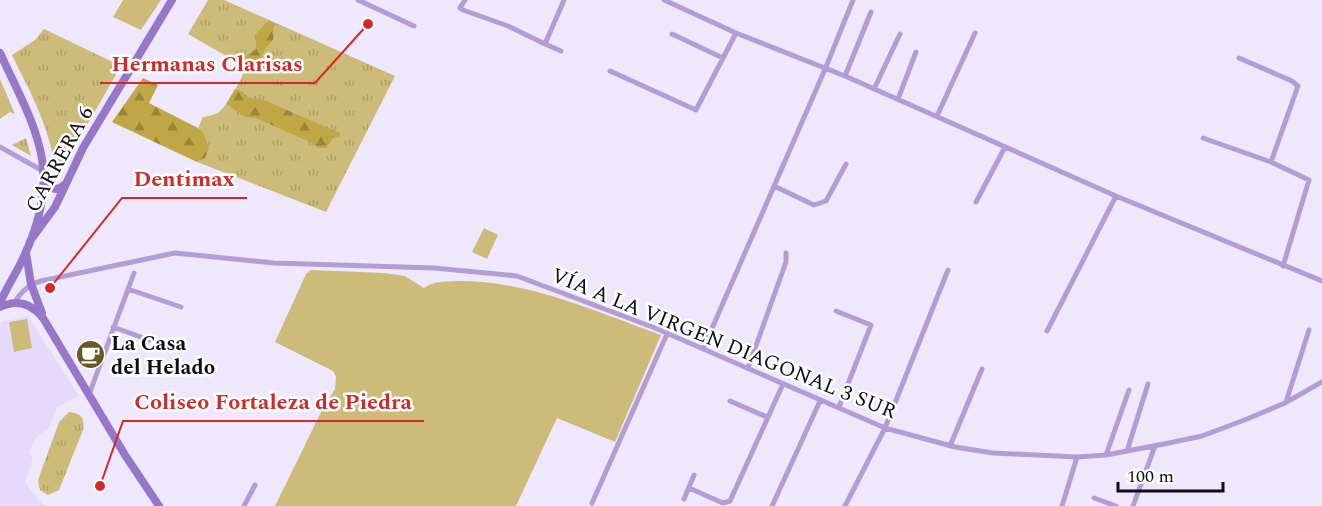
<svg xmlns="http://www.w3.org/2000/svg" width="1322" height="506" viewBox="0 0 1322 506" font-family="Spectral,serif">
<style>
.built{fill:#e5dafb}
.grass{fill:url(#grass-tufts)}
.forest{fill:url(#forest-firs)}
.park{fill:#cdbb79}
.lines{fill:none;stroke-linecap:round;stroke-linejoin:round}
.street{stroke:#b29ed5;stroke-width:5}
.secondary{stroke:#9677c8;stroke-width:8}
.labels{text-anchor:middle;stroke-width:5;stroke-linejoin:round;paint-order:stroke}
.street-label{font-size:21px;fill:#0f0c14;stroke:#fff}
.poi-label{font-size:21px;font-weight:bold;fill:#0f0c14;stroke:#fff;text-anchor:start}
.leader{fill:none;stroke:#d62828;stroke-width:2}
.callout-dot{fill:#d62828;stroke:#fff;stroke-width:2}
.callout-label{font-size:22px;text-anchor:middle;font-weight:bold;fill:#d62828;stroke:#fff;stroke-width:5;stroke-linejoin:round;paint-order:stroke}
</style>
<defs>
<pattern id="grass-tufts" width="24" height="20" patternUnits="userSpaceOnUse" patternTransform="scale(1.5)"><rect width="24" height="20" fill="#cdbb79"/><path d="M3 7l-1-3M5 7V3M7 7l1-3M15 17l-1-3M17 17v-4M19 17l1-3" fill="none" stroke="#afa068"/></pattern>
<pattern id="forest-firs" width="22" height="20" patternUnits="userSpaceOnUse" patternTransform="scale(1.5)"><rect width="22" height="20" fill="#bfa745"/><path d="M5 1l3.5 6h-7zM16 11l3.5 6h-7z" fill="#9a8638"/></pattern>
</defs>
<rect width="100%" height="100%" fill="#efe8fd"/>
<!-- built -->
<path class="built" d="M28 316 79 396 57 407 49 428 36 437 29 453 33 457 25 483 44 506H0V326L2 322Z"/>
<!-- grass -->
<path class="grass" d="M208 0H224L395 76 326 212 197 162 205 158 202 131 198 128 203 117C208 116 214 115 218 113 226 107 240 83 243 74L241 70 242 65 188 34Z
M44 29 121 66 60 172 55 171C51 129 30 92 12 55L35 40Z
M26 138 31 156 12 145Z
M69 412C81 413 85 418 83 430L59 490 48 495 40 490 38 480 59 422Z"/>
<!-- forest -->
<path class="forest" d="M269 20 274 25 273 40 265 49 259 62 254 68 249 69 246 68 242 59 256 49V40L254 36Z
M143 78 158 85 149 103 198 128 202 131 209 148 205 158 197 162 112 122Z
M235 89 243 92 248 97 266 101 340 133V136L333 138 326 148H318L312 143 256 118 246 117 226 104Z"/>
<!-- park -->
<path class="park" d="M123 0H161L141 30 113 17Z
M0 79 15 114 10 112 0 119Z
M484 228 498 235 487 259 472 252Z
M311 270 384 273 405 276 424 288C435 280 446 282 459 281 530 281 596 312 661 335L615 442 557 418 516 506H275L324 406 335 389 336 377 333 371 275 342 306 274Z
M27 319 32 348 14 352 9 322Z"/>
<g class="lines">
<!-- street -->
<path class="street" d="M358 0 414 26
M465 0 460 8 463 10 508 26 545 44
M664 0 736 33 845 76 1116 196 1322 281
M672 34 723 58
M561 51 545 44 564 0
M1239 58 1292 81 1298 86 1271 162
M610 71 696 110 736 33
M845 76 871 12
M874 89 900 34
M898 99 916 52
M937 116 975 33
M1203 138 1271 162 1309 180 1283 266
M0 147 43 171
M774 186 814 205 826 201 846 164
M976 202 1005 147
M128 289 181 307
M14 303C21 292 28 285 41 281L175 253 274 263 434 268 517 276 655 328 885 428 955 447 993 453 1077 457 1106 455 1164 444 1202 436 1247 419 1285 403 1322 382
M836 311 871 325 839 407
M113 327 149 340
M1047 331 1116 196
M703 349 826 67 853 0
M748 368 786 262V253
M90 392 134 273
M730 401 767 417
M1286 402 1309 330
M950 446 982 369
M1127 451 1148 384
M1106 455 1129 390
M689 488 723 503 730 501 783 384
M1094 498 1116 506
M684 499 694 475
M592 503 667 334
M244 506 255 485
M772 506 820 401
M845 506 885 428 948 270
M1062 506 1077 457
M1133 506 1155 446"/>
<!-- secondary -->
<path class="secondary" d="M0 53C35 129 64 169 25 254 18 271 7 286 0 303
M44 179C48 189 57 192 64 185
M30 241 55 207 83 148 172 0
M26 253 31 284 42 313
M0 307C17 299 31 303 43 318L125 455 159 506"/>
</g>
<!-- icons -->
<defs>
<symbol id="cafe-disc" viewBox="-11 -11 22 22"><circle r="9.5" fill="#665925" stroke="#fff"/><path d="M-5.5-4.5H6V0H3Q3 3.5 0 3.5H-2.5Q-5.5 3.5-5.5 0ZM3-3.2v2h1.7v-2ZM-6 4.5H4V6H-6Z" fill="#fff"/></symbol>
</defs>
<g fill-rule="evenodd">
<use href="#cafe-disc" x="74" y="338" width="33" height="33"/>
</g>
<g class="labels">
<!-- street labels -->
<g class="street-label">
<text transform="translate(59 159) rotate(-61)" y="7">CARRERA 6</text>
<text transform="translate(724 343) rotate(22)" y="7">VÍA A LA VIRGEN DIAGONAL 3 SUR</text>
</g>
<!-- poi labels -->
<g class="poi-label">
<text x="111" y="350">La Casa<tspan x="111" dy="24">del Helado</tspan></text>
</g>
</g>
<!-- callouts -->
<path class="leader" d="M368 24L315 83H100M50 288L122 198H247M100 486L123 421H424"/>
<g class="callout-dot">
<circle cx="368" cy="24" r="6"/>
<circle cx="50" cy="288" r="6"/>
<circle cx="100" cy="486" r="6"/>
</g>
<g class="callout-label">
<text x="207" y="71">Hermanas Clarisas</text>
<text x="184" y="186">Dentimax</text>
<text x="273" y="409">Coliseo Fortaleza de Piedra</text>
</g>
<!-- scale -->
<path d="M1118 482v9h105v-9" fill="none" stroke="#0f0c14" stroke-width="3"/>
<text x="1127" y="482" font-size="18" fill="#0f0c14" stroke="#ffffff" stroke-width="4.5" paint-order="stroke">100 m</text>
</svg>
